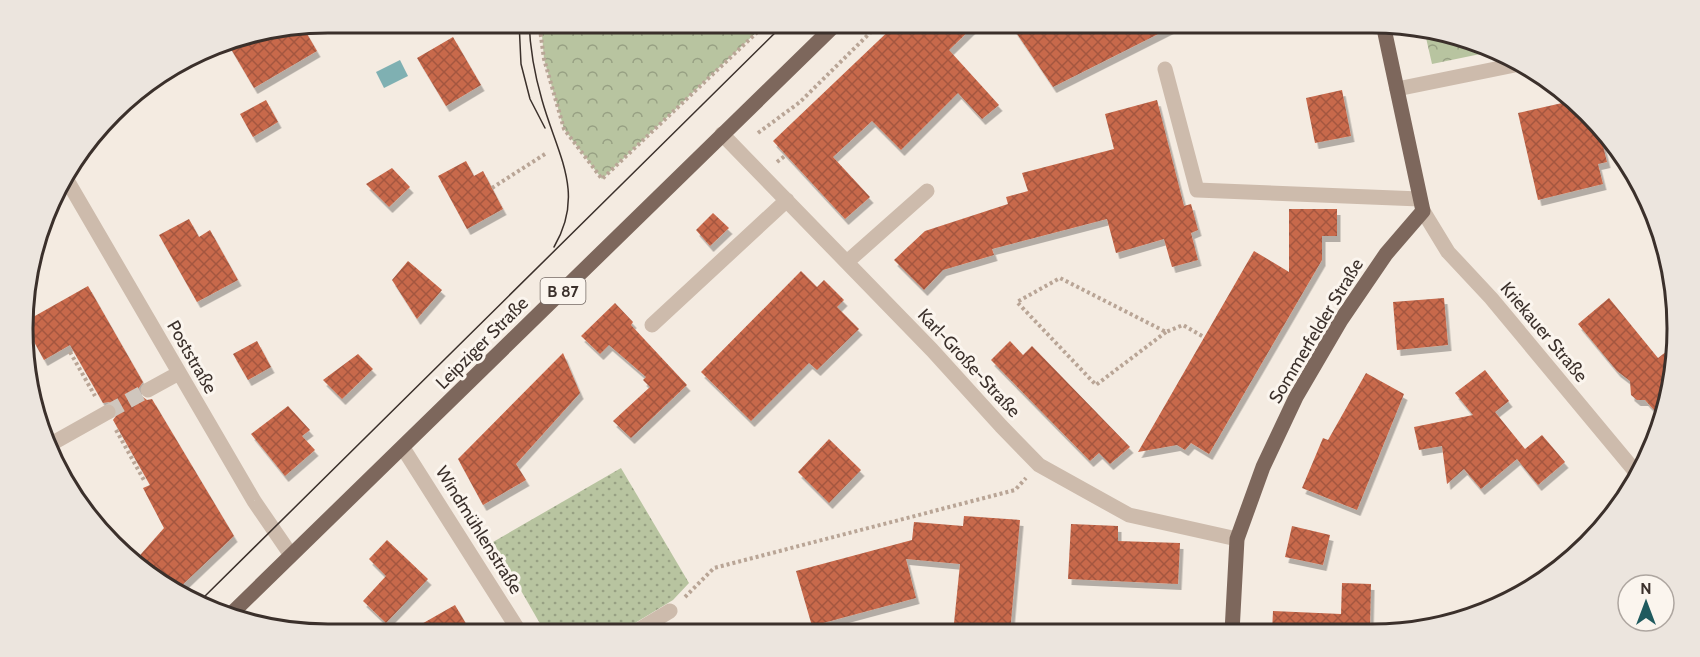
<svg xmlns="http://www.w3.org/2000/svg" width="1700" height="657" viewBox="0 0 1700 657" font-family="Cabin,sans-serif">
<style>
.grass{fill:url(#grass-dots)}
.park{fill:url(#park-crowns)}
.water{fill:#7fb0b2}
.building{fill:url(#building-cross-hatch);filter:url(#shadow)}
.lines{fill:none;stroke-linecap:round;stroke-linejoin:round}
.minor-tunnel{stroke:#cfc6bd;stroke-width:15;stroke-dasharray:15 8;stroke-linecap:butt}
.path{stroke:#b9a596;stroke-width:4;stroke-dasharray:3 3;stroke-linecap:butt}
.minor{stroke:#cdbbac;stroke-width:15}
.major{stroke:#7d675c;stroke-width:15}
.tram{stroke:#3b302b;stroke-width:1.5}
.labels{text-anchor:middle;stroke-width:6;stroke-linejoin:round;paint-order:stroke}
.shield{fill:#fbf5ee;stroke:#756b66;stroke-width:1.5}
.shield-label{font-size:16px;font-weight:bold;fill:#3b302b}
.street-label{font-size:18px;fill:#3b302b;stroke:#fbf5ee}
.rim{fill:none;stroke:#3b302b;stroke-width:3}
</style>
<defs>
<pattern id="grass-dots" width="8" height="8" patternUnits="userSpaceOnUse" patternTransform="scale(1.5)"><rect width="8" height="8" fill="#b8c4a0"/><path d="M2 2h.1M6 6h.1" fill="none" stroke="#97a083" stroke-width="1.8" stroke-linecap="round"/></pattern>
<pattern id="park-crowns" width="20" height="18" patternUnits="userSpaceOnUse" patternTransform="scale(1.5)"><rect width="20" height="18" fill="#b8c4a0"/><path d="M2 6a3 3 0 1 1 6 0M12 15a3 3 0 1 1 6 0" fill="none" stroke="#97a083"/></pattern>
<pattern id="building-cross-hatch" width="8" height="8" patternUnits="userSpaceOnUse" patternTransform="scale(1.5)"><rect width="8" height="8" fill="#c8694b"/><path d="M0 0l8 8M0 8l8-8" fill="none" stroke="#a4573f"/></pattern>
<filter id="shadow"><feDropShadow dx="3.5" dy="6" stdDeviation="0" flood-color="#0004"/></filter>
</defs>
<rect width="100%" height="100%" fill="#f4ebe1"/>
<!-- grass -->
<path class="grass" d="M621 468 689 583 673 600 617 634H546L493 542Z"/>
<!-- park -->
<path class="park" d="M541 23V22L766 23 602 179 564 129 544 59Z
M1424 29 1451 33 1490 52 1432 64Z"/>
<!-- water -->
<path class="water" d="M400 60 408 76 384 88 376 72Z"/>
<!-- building -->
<path class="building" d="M898 22H978L949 50 999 105 982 119 958 93 901 150 872 121 833 157 870 197 845 219 773 141Z
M1009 22H1182L1053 87Z
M303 27 317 51 254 88 228 44 240 37Z
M453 37 481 85 446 106 417 58Z
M1342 90 1351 136 1315 143 1306 98Z
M266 100 278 122 253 137 240 114Z
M1157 100 1184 206 1191 204 1198 230 1191 233 1198 260 1172 267 1164 239 1116 253 1107 219 992 249 994 255 943 270 924 290 894 260 925 231 1008 204 1006 197 1028 191 1022 173 1114 149 1105 114Z
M1571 101 1600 134 1607 162 1598 164 1603 184 1538 200 1518 113Z
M466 161 474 176 483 171 503 209 467 229 438 176Z
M392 168 410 187 389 207 366 184Z
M1289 209H1337V236H1322V260L1209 454 1191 443 1185 450 1177 445 1138 452 1254 251 1289 272Z
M713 213 729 228 710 246 696 230Z
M189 219 199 237 210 230 238 280 197 302 159 235Z
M408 261 442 290 417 319 392 280Z
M801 271 817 287 824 280 844 300 837 307 859 329 817 370 809 363 751 421 701 372Z
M88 286 143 382 138 389 140 395 147 400 152 399 234 536 178 589 142 571 134 562 164 528 143 488 150 485 113 420 118 413 116 407 109 402 103 403 70 345 44 360 27 329 26 321Z
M1444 298 1448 345 1397 350 1393 302Z
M1609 298 1658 358 1671 348 1667 408 1662 419 1645 400H1637L1631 395 1630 381 1617 371 1578 324Z
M615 303 633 322 631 325 687 385 631 438 613 421 650 387 643 380 646 377 609 345 600 354 581 336Z
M257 341 271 367 248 380 233 354Z
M1010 341 1023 355 1032 346 1130 447 1110 464 1099 453 1090 461 991 360Z
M563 353 580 393 516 464 526 480 483 505 458 459Z
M358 354 373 369 342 399 323 380Z
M1485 370 1509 401 1495 412 1525 449 1542 435 1565 462 1538 485 1517 459 1481 489 1464 469 1447 484 1442 446 1419 450 1414 427 1473 415 1455 393Z
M1366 373 1404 394 1357 510 1302 488 1323 438 1328 440Z
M288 406 310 430 302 436 315 450 285 476 251 434Z
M829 439 861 470 829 503 798 472Z
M964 516 1020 520 1010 633H953L960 564 906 559 916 598 812 626 796 571 912 540 914 522 963 526Z
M1071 524 1118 526V541L1180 543 1178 584 1068 579Z
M1292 526 1330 535 1323 565 1285 557Z
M387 540 428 579 386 623 363 601 386 576 369 559Z
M1342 583 1371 584 1370 626 1346 625V632H1272L1273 611 1341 614Z
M455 605 472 634H404Z"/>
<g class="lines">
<!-- minor-tunnel -->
<path class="minor-tunnel" d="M108 412 148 390"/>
<!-- path -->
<path class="path" d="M539 22 544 59 564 129 602 179 768 22
M753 22 758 32
M758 133 800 102 881 22
M777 162 786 155
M492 188 545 154
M1166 332 1096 385 1017 302 1060 278 1166 332 1183 325 1204 337
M70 352 95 396
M116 430 145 482
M685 597 714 568 1015 490 1026 478"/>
<!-- minor -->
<path class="minor" d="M1165 69 1197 190 1420 199
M1397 89 1515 65
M722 134 932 350 1001 426 1039 465 1129 515 1237 539
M64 175 254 501 291 555
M1423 211 1448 252 1491 298 1639 476
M847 262 927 191
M652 325 787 200
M148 390 179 373
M51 444 108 412
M403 448 521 634
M632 634 670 611"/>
<!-- major -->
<path class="major" d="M230 615 838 22
M1232 632 1237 539 1263 467 1296 397 1341 320 1386 254 1423 211 1383 24"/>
<!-- tram -->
<path class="tram" d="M519 22 521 64 530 99 545 128
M529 22C530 48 535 76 542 100 557 154 586 193 554 247
M201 600 786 22"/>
</g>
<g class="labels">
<!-- shield labels -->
<rect class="shield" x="540.5" y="278" width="45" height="26" rx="4.5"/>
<g class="shield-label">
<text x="563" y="297">B 87</text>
</g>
<!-- street labels -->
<g class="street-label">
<text transform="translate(1316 331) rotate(-59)" y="6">Sommerfelder Straße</text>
<text transform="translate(1544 332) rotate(50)" y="6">Kriekauer Straße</text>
<text transform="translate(482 343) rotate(-45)" y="6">Leipziger Straße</text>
<text transform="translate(192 357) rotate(60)" y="6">Poststraße</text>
<text transform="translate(969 363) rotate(47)" y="6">Karl-Große-Straße</text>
<text transform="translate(479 530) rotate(58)" y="6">Windmühlenstraße</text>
</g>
</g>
<!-- crop -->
<path d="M0 0H1700V657H0ZM328 33H1372A295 295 0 0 1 1667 328V329A295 295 0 0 1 1372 624H328A295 295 0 0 1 33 329V328A295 295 0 0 1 328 33Z" fill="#ece5de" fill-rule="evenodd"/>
<path class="rim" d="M328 33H1372A295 295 0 0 1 1667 328V329A295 295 0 0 1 1372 624H328A295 295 0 0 1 33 329V328A295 295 0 0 1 328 33Z"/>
<!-- north arrow -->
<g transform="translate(1646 603)"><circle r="28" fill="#fbf5ee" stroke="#aea6a0" stroke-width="1.5"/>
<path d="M0-4.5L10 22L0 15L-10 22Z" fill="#1f5a5e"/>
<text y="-9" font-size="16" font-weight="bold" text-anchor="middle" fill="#3b302b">N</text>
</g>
</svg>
